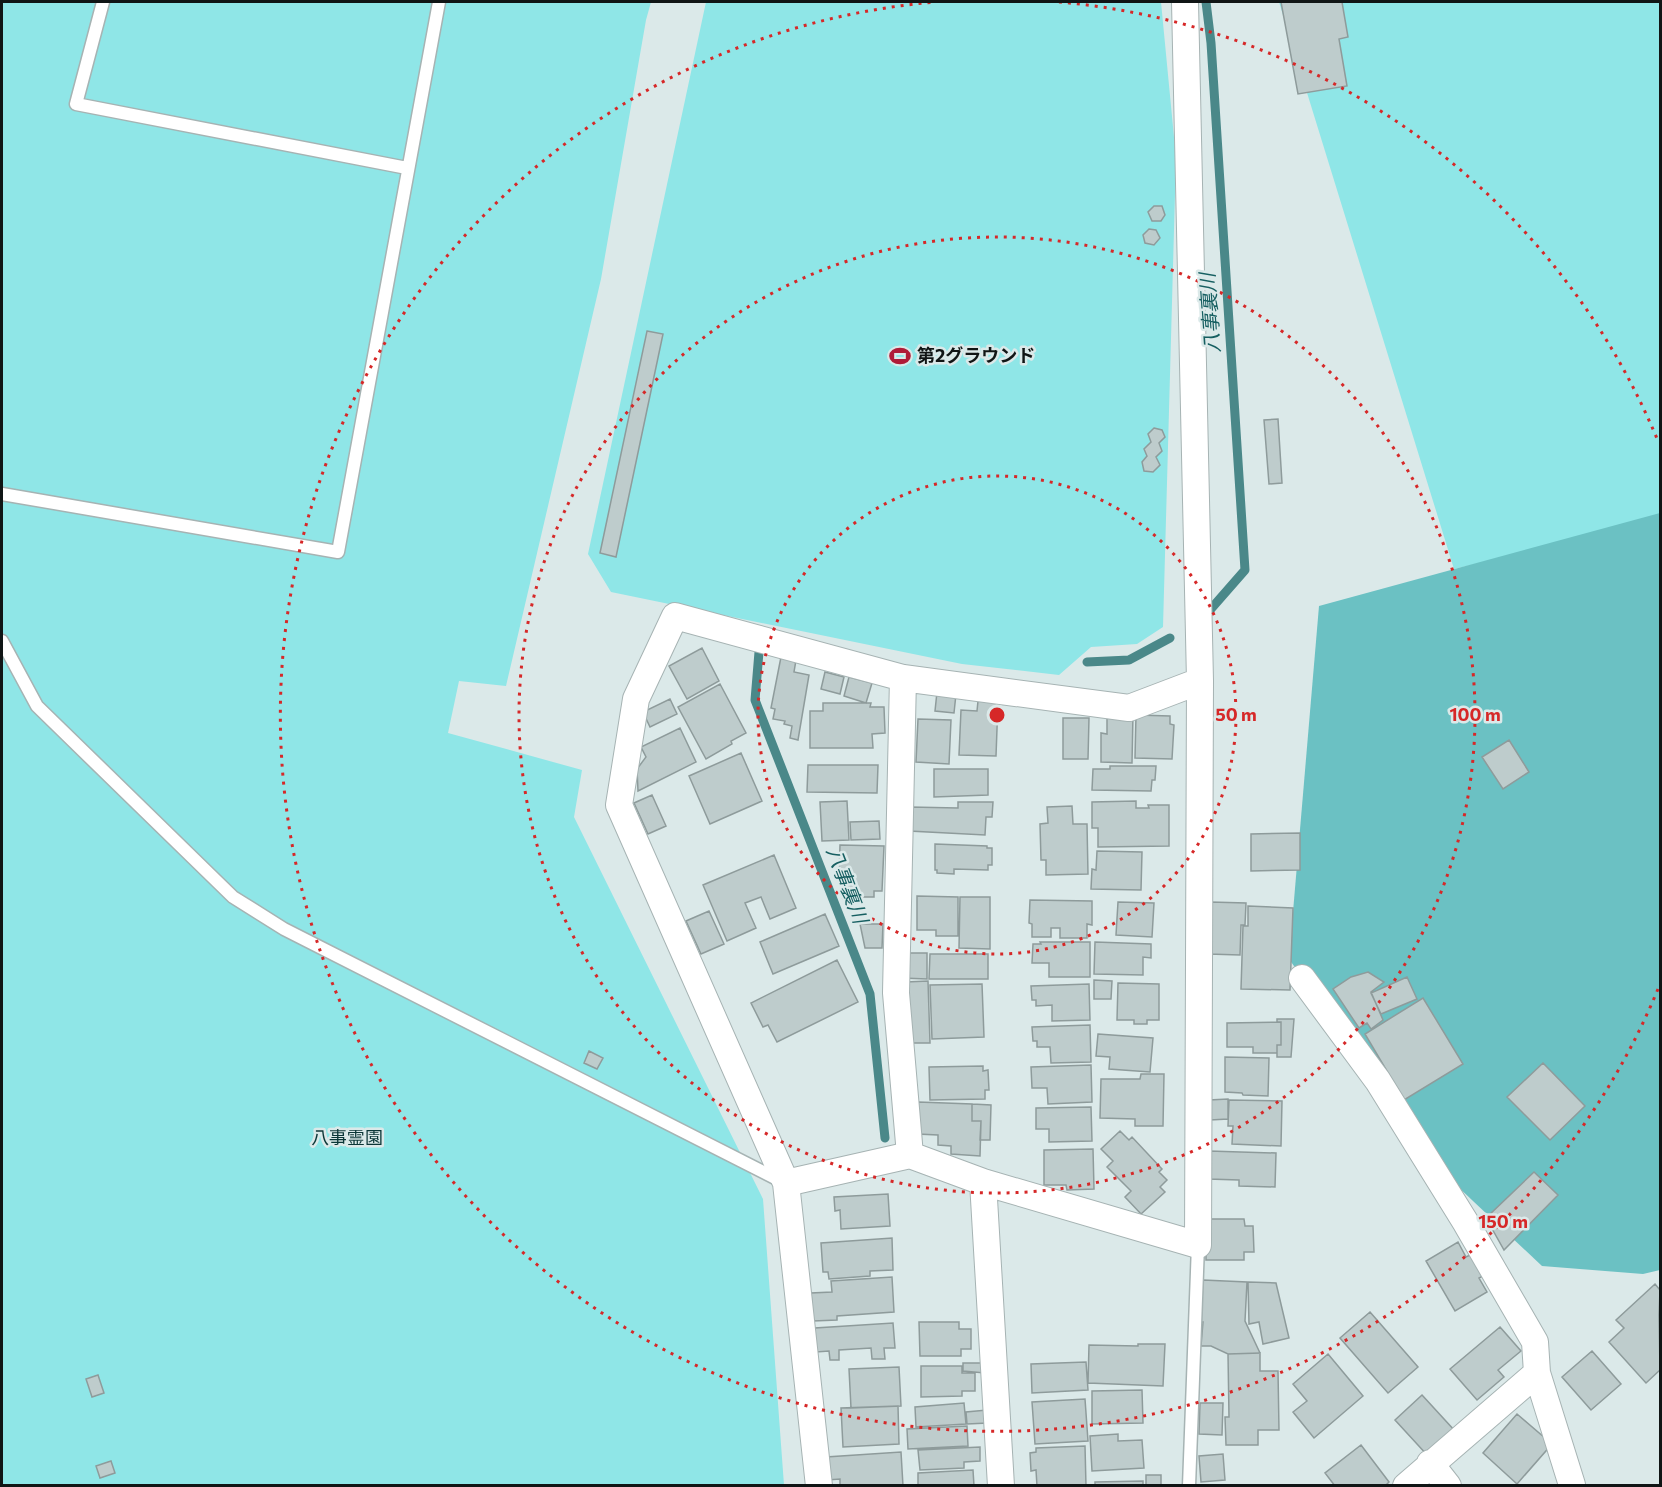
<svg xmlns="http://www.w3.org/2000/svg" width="1662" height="1487" viewBox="0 0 1662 1487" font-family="Commissioner,'Noto Sans JP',sans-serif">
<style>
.green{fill:#8fe6e7}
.forest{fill:#6bc1c3}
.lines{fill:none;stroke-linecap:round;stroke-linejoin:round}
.stream{stroke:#4a8889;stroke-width:9}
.building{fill:#becccc;stroke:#8e9b9b;stroke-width:1.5}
.lane-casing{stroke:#a6b3b3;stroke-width:15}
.street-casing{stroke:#a6b3b3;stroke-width:28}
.lane{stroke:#fff;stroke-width:12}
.street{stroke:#fff;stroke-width:26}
.ring{fill:none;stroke:#d62828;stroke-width:3;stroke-dasharray:3 6}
.labels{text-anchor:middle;stroke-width:5;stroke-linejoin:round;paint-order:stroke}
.poi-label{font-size:18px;font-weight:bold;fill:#101515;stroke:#dbe9e9;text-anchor:start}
.park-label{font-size:18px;fill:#0b3637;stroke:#dbe9e9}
.water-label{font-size:20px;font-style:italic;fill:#165f61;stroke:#dbe9e9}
.centre{fill:#d62828;stroke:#dbe9e9;stroke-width:3}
.ring-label{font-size:18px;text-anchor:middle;font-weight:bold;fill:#d62828;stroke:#dbe9e9;stroke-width:5;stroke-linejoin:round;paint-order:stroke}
</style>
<rect width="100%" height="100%" fill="#dbe9e9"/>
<!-- green -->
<path class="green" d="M2 2H651L646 20 601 279 506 686 459 681 448 733 582 770 574 817 763 1199 784 1485 2 1486Z
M706 2H1161L1176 158 1163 627 1137 644 1091 647 1059 675 962 664 611 592 588 554Z
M1279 2H1660V521L1454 569Z"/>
<!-- forest -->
<path class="forest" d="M1660 513V1270L1643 1274 1542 1266 1437 1167 1289 959 1319 606Z"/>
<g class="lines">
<!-- stream -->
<path class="stream" d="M1206 2 1211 43 1245 570 1210 610
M759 652 755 700 870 994 885 1138
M1087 662 1129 660 1170 638"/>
</g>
<!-- building -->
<path class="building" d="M1281 2H1342L1348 37 1339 39 1347 86 1298 94Z
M1154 206H1162L1165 215 1161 221H1152L1148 212Z
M1149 229 1156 230 1160 238 1154 245 1145 243 1143 235Z
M647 331 663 334 616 557 600 553Z
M1278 419 1282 483 1269 484 1264 420Z
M1154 428 1162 430 1165 437 1159 443 1162 451 1156 457 1160 465 1153 472 1144 471 1142 462 1147 456 1144 449 1151 442 1148 434Z
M702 648 719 681 687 699 669 666Z
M781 657 796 660 794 672 809 675 798 740 790 738 792 726 784 724 785 721 773 719 775 709 771 708Z
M825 672 844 677 840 694 821 689Z
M849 677 872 683 866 703 844 696Z
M720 684 746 733 731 741 732 744 706 759 678 707Z
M937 692 956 694 954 713 935 711Z
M670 699 677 714 650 727 643 712Z
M978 701 998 702 996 756 959 755 961 710 977 711Z
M823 703H871L870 707H884L885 733 872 734 873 748H810V711H823Z
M1107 714H1133L1132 763 1101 762V733L1107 734Z
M1136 715 1170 716V724L1174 725 1172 759 1135 758Z
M1063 718H1089L1088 759H1063Z
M918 719 951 720 949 764 916 762Z
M680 728 696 762 638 791 637 769 646 757 641 747Z
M1509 740 1529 772 1503 789 1482 757Z
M741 753 762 801 710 824 689 776Z
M808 765H878L877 793 807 792Z
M1110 766H1156L1155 780H1152L1151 791 1092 790 1093 769H1110Z
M934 769H988V795L934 797Z
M652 795 666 826 648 834 634 803Z
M847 801 849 840 822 841 820 802Z
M1136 801V808H1149L1148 805H1169V846L1098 847V828H1092V802Z
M958 802H993L992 817H986L985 835 909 831 910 807 958 808Z
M1072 806 1073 824H1087L1088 874 1046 875V860H1041L1040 824 1048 823 1047 807Z
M879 821 880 839 851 840 850 822Z
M1300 833V870L1251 871V834Z
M935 844 987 846V848H992V865H988V870L954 869V874L937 873V870H935Z
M840 845 884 846 882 891H874V897H861V893L845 892V879L839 878Z
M1097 851 1142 852 1141 890 1091 889 1092 869 1096 870Z
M774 855 796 908 770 919 761 897 745 903 756 928 727 941 703 885Z
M917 896 958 897V936H936V930H917Z
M960 897H990V949L959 948Z
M1030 900 1092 901V925L1087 924V938H1060V928H1051V937H1032V924L1029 923Z
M1118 902 1154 903 1152 937 1116 935Z
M1210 902 1246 903 1245 925H1241L1240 955 1208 954Z
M1248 906 1293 908 1290 990 1241 989 1243 926H1248Z
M709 911 724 944 701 954 686 921Z
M825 914 839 946 773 974 760 942Z
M860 924H883L882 948H865Z
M1040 942H1090V977H1049V963H1032L1033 944H1041Z
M1095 942 1151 944V958L1143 957V975L1094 974Z
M902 953H927V979L902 978Z
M930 954H988V979H929Z
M837 960 858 1002 777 1042 768 1025 763 1027 751 1003Z
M1368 972 1384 982 1371 992 1383 1020 1371 1029 1367 1023 1359 1028 1333 989 1351 977Z
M1407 977 1417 999 1381 1014 1371 993Z
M1094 980 1112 981 1111 999H1094Z
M928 981 930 1043H907L906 982Z
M1118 983 1159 984V1020H1147V1024H1134V1020H1117Z
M982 984 984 1037 932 1039 930 985Z
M1089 984 1090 1020 1052 1021V1005L1036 1006V1000H1032L1031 986Z
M1423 998 1463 1064 1404 1100 1365 1034Z
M1277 1019H1294L1291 1057H1277V1045H1281V1022H1277Z
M1281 1022V1045H1277V1053H1253V1047H1227V1023Z
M1090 1025 1091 1062 1051 1063 1050 1047H1037V1041H1033L1032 1027Z
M1098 1034 1153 1038 1150 1072 1109 1069 1110 1057 1096 1056Z
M589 1051 603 1058 597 1069 584 1063Z
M1225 1057 1269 1058 1268 1096 1243 1095 1242 1093 1225 1092Z
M1543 1063 1585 1106 1550 1140 1507 1097Z
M1091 1065 1092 1102 1048 1104 1047 1088H1032L1031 1067Z
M983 1066V1071L988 1070 989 1090H985V1099L930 1100 929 1067Z
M1141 1074H1164L1163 1126H1135V1119L1100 1118 1101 1079H1140Z
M1228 1099V1119L1210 1120 1209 1100Z
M1229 1100 1282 1101 1281 1146 1232 1144 1233 1126H1228Z
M918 1102 972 1104V1121H981L980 1156 951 1154V1146L938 1145V1135L917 1134Z
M972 1104 991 1105 990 1140H980L981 1121H972Z
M1091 1107 1092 1141 1049 1142V1129H1036V1108Z
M1120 1131 1129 1140 1132 1137 1162 1169 1159 1172 1167 1180 1160 1187 1165 1192 1141 1214 1125 1197 1131 1191 1107 1167 1113 1161 1101 1149Z
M1093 1149 1094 1189 1067 1190 1066 1185H1044V1150Z
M1209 1151 1276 1153 1275 1187 1239 1186V1180L1208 1179Z
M1534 1172 1558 1195 1504 1250 1486 1218Z
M888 1194 890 1226 841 1229 840 1210 835 1211 834 1197Z
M1206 1219H1244L1245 1226H1253L1254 1252H1244V1260H1206Z
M892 1238 893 1270 870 1271V1276L829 1279 828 1272H823L821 1243Z
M1458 1242 1466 1257 1470 1255 1483 1276 1479 1278 1487 1292 1455 1311 1426 1261Z
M892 1277 894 1312 837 1316V1320L813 1321 811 1293 832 1292 831 1281Z
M1203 1280 1247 1282 1245 1321 1260 1353 1228 1354 1211 1346H1201L1203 1322H1201Z
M1248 1282 1276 1283 1289 1338 1263 1344 1259 1322 1249 1324Z
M1655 1284 1660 1290 1659 1315 1660 1370 1646 1383 1609 1342 1624 1328 1616 1320Z
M1370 1312 1418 1367 1388 1393 1340 1338Z
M919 1322H959V1329H971V1349H961V1356H920Z
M893 1323 895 1348H884L885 1359H872L871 1348 839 1350V1360H830L829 1351 816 1352 815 1328Z
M1500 1327 1521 1351 1498 1370 1504 1377 1477 1400 1450 1369Z
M1138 1344H1165L1163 1386 1088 1383 1089 1345 1138 1346Z
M1592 1351 1621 1384 1591 1410 1562 1377Z
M1260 1353V1371H1278L1279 1430H1258V1445H1226L1225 1417H1229L1228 1354Z
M1328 1354 1363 1396 1314 1438 1293 1412 1307 1401 1293 1384Z
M1086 1362 1088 1390 1032 1393 1031 1364Z
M963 1363H986L985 1373 963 1371Z
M921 1366H962V1373H975V1391H962V1396L921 1397Z
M899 1367 901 1406 851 1408 849 1369Z
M98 1375 104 1393 92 1397 86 1379Z
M1142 1390 1143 1423 1092 1424V1391Z
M1422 1395 1455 1431 1428 1456 1395 1420Z
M1085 1399 1088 1441 1035 1444 1032 1402Z
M964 1403 966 1424 916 1427 915 1407Z
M1200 1403H1223L1222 1435 1199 1434Z
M898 1406 899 1444 843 1447 841 1408Z
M987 1410 988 1423 967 1424 966 1412Z
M1517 1414 1552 1444 1517 1484 1483 1453Z
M967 1426 968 1446 908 1449 907 1429Z
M1118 1434V1441L1142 1440 1144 1468 1092 1471 1090 1436Z
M1361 1445 1389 1482 1385 1486H1335L1325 1473Z
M1085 1446 1086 1486H1037L1036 1470 1031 1471 1030 1453 1036 1452V1448Z
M980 1447V1461L964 1462V1468L920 1470 918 1450Z
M901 1452 903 1486H840V1479L827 1480 826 1457Z
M1223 1454 1225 1480 1201 1482 1199 1456Z
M111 1461 115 1473 100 1478 96 1466Z
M973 1470 974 1486H918V1473Z
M1146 1475H1161V1486H1146Z
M1143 1481V1486H1095V1482Z"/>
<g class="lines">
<defs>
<path id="lane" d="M103 2 76 104 407 168
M2 494 338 552 439 2
M2 641 37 706 233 897 284 929 781 1181
M1189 1486 1198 1245"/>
<path id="street" d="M903 678 896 993 910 1155
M1302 978 1378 1081 1466 1223 1535 1342 1537 1373 1572 1485
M983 1182 1001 1486
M786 1183 910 1155 983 1182 1198 1245 1200 681 1185 2
M1430 1463 1448 1486
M819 1486 786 1183 619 805 636 699 675 616 903 678 1129 708 1200 681
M1406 1486 1537 1373"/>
</defs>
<!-- lane casing -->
<use href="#lane" class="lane-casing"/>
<!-- street casing -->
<use href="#street" class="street-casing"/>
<!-- lane -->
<use href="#lane" class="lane"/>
<!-- street -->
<use href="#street" class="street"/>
</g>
<!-- distance rings -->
<g class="ring">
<circle cx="997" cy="715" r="239"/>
<circle cx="997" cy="715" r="478"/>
<path d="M1658 989A716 716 0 1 1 935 2M1059 2A716 716 0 0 1 1658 441"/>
</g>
<!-- icons -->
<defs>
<symbol id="stadium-bare" viewBox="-9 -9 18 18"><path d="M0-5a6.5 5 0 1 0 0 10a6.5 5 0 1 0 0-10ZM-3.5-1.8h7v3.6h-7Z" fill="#af1b38" stroke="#dbe9e9" stroke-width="2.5" paint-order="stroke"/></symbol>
</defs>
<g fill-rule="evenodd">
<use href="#stadium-bare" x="885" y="341" width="30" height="30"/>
</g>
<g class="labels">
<!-- poi labels -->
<g class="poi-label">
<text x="917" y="362">第2グラウンド</text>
</g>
<!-- park labels -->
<g class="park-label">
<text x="347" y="1144">八事霊園</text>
</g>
<!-- water labels -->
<g class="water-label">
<text transform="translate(1210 313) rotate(-94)" y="7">八事裏川</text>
<text transform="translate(847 885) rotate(69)" y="7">八事裏川</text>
</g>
</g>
<circle cx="997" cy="715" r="9" class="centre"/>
<g class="ring-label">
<text x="1236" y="721">50 m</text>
<text x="1475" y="721">100 m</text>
<text x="1503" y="1228">150 m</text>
</g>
<!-- border -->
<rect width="1662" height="1487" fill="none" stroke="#101515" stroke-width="6"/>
</svg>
